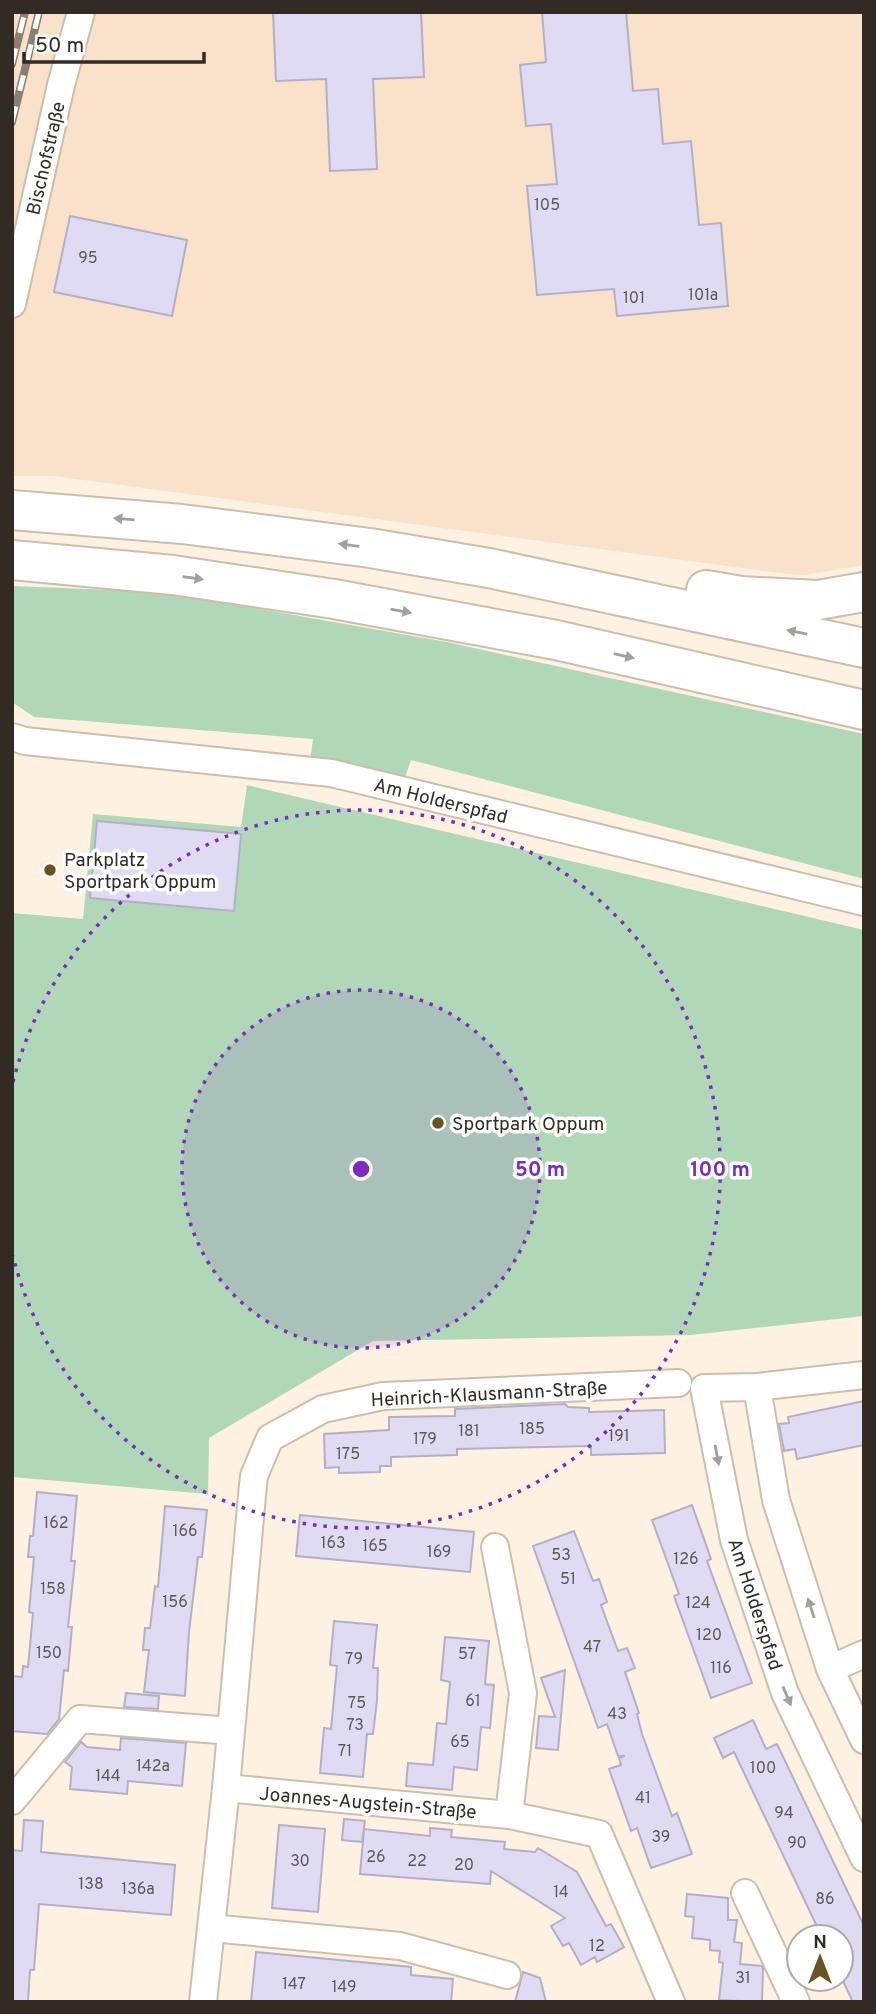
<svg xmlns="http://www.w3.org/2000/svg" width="876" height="2014" viewBox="0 0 876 2014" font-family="Overpass,sans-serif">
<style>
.built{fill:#f9e2c9}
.green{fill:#b0d7b8}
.building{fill:#dfdbf2;stroke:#b3afc6;stroke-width:2}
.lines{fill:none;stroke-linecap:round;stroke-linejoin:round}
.minor-casing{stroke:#cebdab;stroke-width:30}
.motorway-casing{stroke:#cebdab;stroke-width:42}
.minor{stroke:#fff;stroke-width:26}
.motorway{stroke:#fff;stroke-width:38}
.rail-casing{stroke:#897f75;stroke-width:8}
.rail{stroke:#fff;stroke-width:5;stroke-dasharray:16;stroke-linecap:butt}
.oneway{fill:#a3a09c}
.ring{fill:none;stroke:#7b2cbf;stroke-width:3.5;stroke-dasharray:3.5 7}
.poi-dot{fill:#6a5323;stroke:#fff;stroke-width:2.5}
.labels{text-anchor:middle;stroke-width:7;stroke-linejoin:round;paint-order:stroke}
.number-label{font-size:16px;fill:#5d5758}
.street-label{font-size:19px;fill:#322b24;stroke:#fff}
.poi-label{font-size:19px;fill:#322b24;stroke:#fff;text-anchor:start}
.centre{fill:#7b2cbf;stroke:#fff;stroke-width:3.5}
.ring-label{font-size:21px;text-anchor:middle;font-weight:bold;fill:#7b2cbf;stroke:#fff;stroke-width:7;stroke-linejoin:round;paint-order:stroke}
</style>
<rect width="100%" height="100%" fill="#fff1e2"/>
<!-- built -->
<path class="built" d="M12 12H864V565L804 575 787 574 53 476H12Z"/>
<!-- green -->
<path class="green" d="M12 586 164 592 447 642 864 734V879L411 760 404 780 310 761 313 739 34 717 12 702Z
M247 785 864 930V1316L691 1335 373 1341 209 1438 208 1494 12 1477V913L83 919 93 814 241 827Z"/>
<!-- building -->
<path class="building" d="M273 12H421L424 77 373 79 377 169 330 171 326 79 276 81Z
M542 12H626L633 91 658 89 663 144 691 141 699 225 721 223 728 306 617 316 614 289 537 295 527 186 557 184 551 124 526 126 520 65 546 62Z
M70 216 187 240 172 316 54 292Z
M97 821 241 834 234 911 90 898Z
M864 1401V1445L797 1459 795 1449 784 1451 779 1424 789 1423 788 1417Z
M565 1404 568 1407 589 1408V1412L664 1410 665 1453 591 1455V1446L457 1449V1455L391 1457V1466H380V1472L339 1473V1467L325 1468 324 1434 389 1430V1417L455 1416V1409Z
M37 1492 77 1496 71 1561H75L68 1627H72L68 1671 64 1670 59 1719 47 1734 12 1731 13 1676 22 1677 23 1666 28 1667 33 1613 29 1612 34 1557H28L30 1536H33Z
M692 1505 711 1559 707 1561 752 1683 711 1698 674 1596 679 1594 652 1520Z
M165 1506 207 1510 202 1557H198L189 1632 185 1696 144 1692 149 1650H143L145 1628H150L155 1586 158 1587Z
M300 1515 474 1532 470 1572 296 1556Z
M574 1531 593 1581 599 1579 607 1602 601 1605 618 1651 627 1648 635 1668 625 1672 639 1713 637 1714 642 1734 672 1816 677 1813 692 1854 651 1868 637 1828 631 1831 609 1769 621 1765 619 1758 625 1756H618L607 1724 598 1728 533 1546Z
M334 1621 377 1625 373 1668H378L377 1701 373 1734H367L363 1777 320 1773 324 1728 331 1729 337 1666 330 1665Z
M445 1637 489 1641 485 1684 494 1685 490 1728 481 1727 477 1770 454 1767 452 1790 406 1786 408 1763 433 1765 437 1723 446 1724 450 1682 441 1680Z
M565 1670 558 1750 536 1748 539 1716 555 1717 541 1678Z
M126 1693 159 1696 158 1709 124 1707Z
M753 1720 766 1749 777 1744 864 1926V2002H853L841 1977V1937H822L734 1752 723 1758 714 1738Z
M121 1738 186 1743 182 1786 128 1781 127 1794 70 1789 72 1767 65 1762 81 1742 87 1747 120 1750Z
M344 1819 365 1821 362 1842 342 1840Z
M24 1820 43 1821 41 1852 175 1865 171 1915 39 1904 34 1970H30L28 2002H12V1850L22 1851Z
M279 1825 325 1829 318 1912 272 1908Z
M430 1828 452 1830 451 1837 505 1842 504 1849 535 1852 538 1848 577 1872 606 1926 611 1924 624 1947 597 1962 595 1957 581 1965 569 1943 563 1946 551 1926 565 1918 491 1871 490 1884 360 1874 364 1829 430 1836Z
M687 1894 728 1898V1920H737L734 1942 742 1943 740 1964 762 1966 763 1969 762 2002 719 2000 723 1963 719 1962 720 1951 710 1950V1940L692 1938 694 1917 685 1916Z
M256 1952 411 1967V1975L453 1979 451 2002 251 2001Z
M523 1972 540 1978 546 2002H515Z"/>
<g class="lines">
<defs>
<path id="minor" d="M12 304 61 85 81 12
M12 737 25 741 331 773 864 902
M864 1375 757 1387 704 1388 734 1540 785 1693 864 1858
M757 1387 776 1500 830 1669 864 1740
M830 1669 864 1654
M226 1788 509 1815 523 1693 495 1547
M12 1801 80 1719 231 1731
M509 1815 599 1834 671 2002
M745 1893 796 2002
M211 1928 400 1946 507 1975
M203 2002 226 1788 252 1495 254 1476 270 1438 323 1409 383 1396 678 1383"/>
<path id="motorway" d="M12 510 182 524 370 548 489 568 864 648
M12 560 173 575 334 599 556 640 864 710
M706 590 741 596 818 600 864 592"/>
</defs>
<!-- minor casing -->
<use href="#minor" class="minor-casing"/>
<!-- motorway casing -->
<use href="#motorway" class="motorway-casing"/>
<!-- minor -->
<use href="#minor" class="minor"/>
<!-- motorway -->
<use href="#motorway" class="motorway"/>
<defs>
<path id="rail" d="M12 64 25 12
M12 122 39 12"/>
</defs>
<!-- rail casing -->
<use href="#rail" class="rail-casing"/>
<!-- rail -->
<use href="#rail" class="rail"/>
</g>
<!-- one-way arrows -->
<defs><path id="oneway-solid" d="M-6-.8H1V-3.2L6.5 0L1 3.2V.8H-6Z" transform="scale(1.75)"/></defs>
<g class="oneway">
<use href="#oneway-solid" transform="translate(124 519) rotate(-175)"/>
<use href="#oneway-solid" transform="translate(349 545) rotate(-173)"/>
<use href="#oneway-solid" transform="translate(193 578) rotate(8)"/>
<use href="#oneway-solid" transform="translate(401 611) rotate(10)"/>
<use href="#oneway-solid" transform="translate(797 632) rotate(-168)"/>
<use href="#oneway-solid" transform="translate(624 656) rotate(13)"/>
<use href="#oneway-solid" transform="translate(717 1455) rotate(79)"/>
<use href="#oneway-solid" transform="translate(811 1608) rotate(-108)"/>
<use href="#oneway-solid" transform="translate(787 1696) rotate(67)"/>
</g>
<!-- distance rings -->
<circle cx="361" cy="1169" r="179" fill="#7b2cbf" fill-opacity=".12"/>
<g class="ring">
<circle cx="361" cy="1169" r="179"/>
<path d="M13 1082A359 359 0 1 1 13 1256"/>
</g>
<!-- markers -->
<g class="poi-dot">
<circle cx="50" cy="870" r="7"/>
<circle cx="438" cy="1123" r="7"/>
</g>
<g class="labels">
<!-- number labels -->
<g class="number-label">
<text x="547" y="210">105</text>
<text x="88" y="263">95</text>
<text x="703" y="300">101a</text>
<text x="634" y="303">101</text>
<text x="532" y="1434">185</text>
<text x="469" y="1436">181</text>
<text x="619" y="1441">191</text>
<text x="425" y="1444">179</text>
<text x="348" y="1459">175</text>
<text x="56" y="1528">162</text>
<text x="185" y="1536">166</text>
<text x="333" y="1548">163</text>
<text x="375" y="1551">165</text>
<text x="439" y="1557">169</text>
<text x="561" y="1560">53</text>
<text x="686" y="1564">126</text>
<text x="568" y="1584">51</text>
<text x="53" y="1594">158</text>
<text x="175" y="1607">156</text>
<text x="698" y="1608">124</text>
<text x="709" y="1640">120</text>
<text x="592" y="1652">47</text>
<text x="49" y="1658">150</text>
<text x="467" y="1659">57</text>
<text x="354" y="1664">79</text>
<text x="721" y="1673">116</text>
<text x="473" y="1706">61</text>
<text x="357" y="1708">75</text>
<text x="617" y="1719">43</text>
<text x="355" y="1730">73</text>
<text x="460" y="1747">65</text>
<text x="345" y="1756">71</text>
<text x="153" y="1771">142a</text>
<text x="763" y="1773">100</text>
<text x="108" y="1781">144</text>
<text x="643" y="1803">41</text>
<text x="784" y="1818">94</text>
<text x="661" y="1842">39</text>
<text x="797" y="1848">90</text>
<text x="376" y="1862">26</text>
<text x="300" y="1866">30</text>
<text x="417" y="1866">22</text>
<text x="464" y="1870">20</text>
<text x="91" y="1889">138</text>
<text x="138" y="1894">136a</text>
<text x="561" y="1897">14</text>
<text x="825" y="1904">86</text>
<text x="597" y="1951">12</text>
<text x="743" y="1983">31</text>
<text x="294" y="1989">147</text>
<text x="344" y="1992">149</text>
</g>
<!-- street labels -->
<g class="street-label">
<text transform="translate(45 158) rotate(-77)" y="7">Bischofstraße</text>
<text transform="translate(441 800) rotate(14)" y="7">Am Holderspfad</text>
<text transform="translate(489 1393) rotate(-3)" y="7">Heinrich-Klausmann-Straße</text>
<text transform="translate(756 1604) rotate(72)" y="7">Am Holderspfad</text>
<text transform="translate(368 1802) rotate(5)" y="7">Joannes-Augstein-Straße</text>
</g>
<!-- poi labels -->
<g class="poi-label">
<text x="64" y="866">Parkplatz<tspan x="64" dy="22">Sportpark Oppum</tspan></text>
<text x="452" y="1130">Sportpark Oppum</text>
</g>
</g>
<circle cx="361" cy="1169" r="10" class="centre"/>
<g class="ring-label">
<text x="540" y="1176">50 m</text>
<text x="720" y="1176">100 m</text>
</g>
<!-- border -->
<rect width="876" height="2014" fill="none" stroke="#322b24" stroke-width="28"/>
<!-- north arrow -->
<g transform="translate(820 1958)"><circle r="33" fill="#ffffff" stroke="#adaaa7" stroke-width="2"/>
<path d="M0-5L12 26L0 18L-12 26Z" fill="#6a5323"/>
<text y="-10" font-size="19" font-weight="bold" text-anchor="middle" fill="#322b24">N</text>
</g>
<!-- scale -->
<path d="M24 52v10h180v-10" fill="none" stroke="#322b24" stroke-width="3.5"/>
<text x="35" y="52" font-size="21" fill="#322b24" stroke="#ffffff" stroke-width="5" paint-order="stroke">50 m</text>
</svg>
